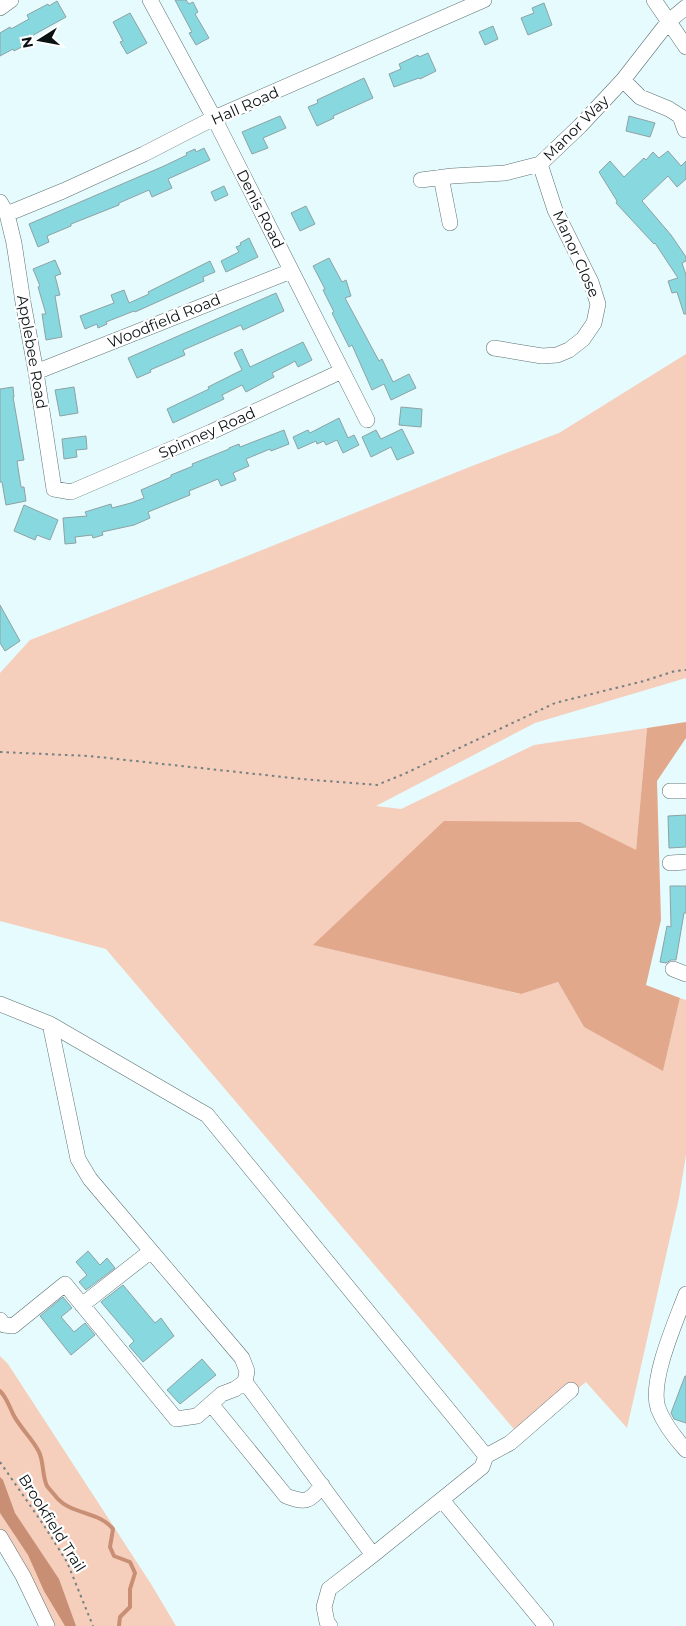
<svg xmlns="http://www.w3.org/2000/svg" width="686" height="1626" viewBox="0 0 686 1626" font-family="Montserrat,sans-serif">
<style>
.green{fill:#f6cebc}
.forest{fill:#e2a88c}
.water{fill:#c88f74}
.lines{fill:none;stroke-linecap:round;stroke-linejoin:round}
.stream{stroke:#c88f74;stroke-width:4}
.building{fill:#88d8e0;stroke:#8ea2a4}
.minor-casing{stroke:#5d7072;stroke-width:16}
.path{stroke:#738182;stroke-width:2;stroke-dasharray:2.5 4;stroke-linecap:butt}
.minor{stroke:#fff;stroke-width:15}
.labels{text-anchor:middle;stroke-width:4.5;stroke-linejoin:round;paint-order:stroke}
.street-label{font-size:15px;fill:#0b1213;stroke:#fff}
</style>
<rect width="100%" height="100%" fill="#e6fbfd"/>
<!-- green -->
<path class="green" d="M686 354V678L535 723 376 806 401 809 534 745 647 728 636 851 580 822 314 945 520 994 558 982 584 1027 663 1070 680 998 686 1000V1155L679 1198 627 1428 586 1382 519 1435 106 949 0 921V673L30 640 227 564 472 466 559 433Z
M0 1356 8 1364 151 1584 176 1626H47L0 1537Z"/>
<!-- forest -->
<path class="forest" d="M686 722V738L657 781 661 920 646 985 680 998 663 1071 584 1027 558 982 521 994 313 945 444 821 580 822 636 850 647 728Z"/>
<!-- water -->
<path class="water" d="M0 1477 3 1480 15 1513 59 1579 76 1626H65L44 1591 28 1555 0 1513Z"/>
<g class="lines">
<!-- stream -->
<path class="stream" d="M0 1391C7 1398 9 1406 13 1414 20 1428 33 1439 39 1452 44 1462 42 1476 47 1486 50 1490 54 1494 57 1498 72 1515 99 1511 113 1529L110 1547 114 1556 130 1562 135 1573 130 1589V1607L120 1617 119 1626"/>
</g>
<!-- building -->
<path class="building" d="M175 0H186L189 4 193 2 198 12 195 14 209 38 196 45 189 33 192 32Z
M57 1 66 17 28 38 31 42 14 51 13 49 0 56V33L10 27 11 29 29 19 27 15 48 4 49 6Z
M544 3 552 25 528 35 521 18 534 13 532 8Z
M130 13 147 43 127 54 120 42 123 41 113 22Z
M493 26 498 39 485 45 479 32Z
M428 53 436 71 420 79 419 78 394 87 389 74 401 69 399 64 418 55 419 57Z
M364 78 373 98 333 116 334 118 317 126 308 107 318 103 317 100Z
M280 116 286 128 263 138 268 148 252 154 242 132Z
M629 116 655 123 650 137 626 131Z
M204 148 210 160 168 179 172 188 152 197 149 190 119 203V205L71 224V226L47 236 49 242 38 247 29 224 164 166 187 155 186 153 195 149 196 152Z
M668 151 681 166 686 161V179L677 187 668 176 642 201 671 235 686 257V261L682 263 686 275V314H684L677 292 672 293 668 281 678 278 655 243 654 244 616 203 617 201 599 172 610 161 624 177 644 158 646 160 653 152 659 158Z
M224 186 228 195 215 201 211 192Z
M306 206 315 224 300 231 291 213Z
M249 238 258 257 226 272 221 261 239 252 236 247 241 245 240 243Z
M329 258 342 282 346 280 351 296 345 298 379 361 382 359 393 382 409 374 416 388 391 400 384 384 372 390 352 345 349 347 332 313 334 312 323 290 325 289 313 266Z
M55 260 61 274 55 276 60 295 55 296 62 337 46 340 42 314H46L38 287 40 286 33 269Z
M210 261 215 272 203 277 204 281 135 312 134 311 106 322 107 324 98 328 97 324 85 329 80 316 114 303 111 295 124 290 129 303 149 294 148 292Z
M276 293 284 311 243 330 241 325 183 350 185 355 150 370 151 372 137 378 128 358Z
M303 342 312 360 298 367 295 361 290 364 272 373 274 377 246 392 242 385 222 395 224 399 173 423 167 409 209 389 208 387 242 370 234 353 242 349 250 367Z
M13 387 14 397H13L24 460 17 461 21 487H24L26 501 6 505 2 482H0V389Z
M74 387 78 413 60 416 55 390Z
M401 407 422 409 421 427 399 425Z
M339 418 348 438 354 435 359 445 343 453 337 440 326 445 324 441 317 444 316 441 298 449 293 437 308 430 310 433Z
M402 429 414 453 397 460 391 447 371 457 362 437 376 430 381 439Z
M284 430 289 444 271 451 270 449 246 459 249 466 233 473 236 480 221 486 218 479 189 491 190 495 148 512 150 518 134 525 102 532 103 535 93 538 92 535 75 537 76 543 65 544 63 518 87 516 85 512 111 504 112 508 131 503 144 498 141 490 171 477V475L193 466 192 464 229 449V448L239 444 240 447Z
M86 436 87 449 76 450 77 457 64 459 62 439Z
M24 505 58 520 50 540 37 535 35 540 14 531Z
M0 605 20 641 5 651 0 643Z
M686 815V847L669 848 668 816Z
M670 886H686V913H684L676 960H671L666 963 660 962 667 926 671 927Z
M88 1251 100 1265 107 1258 115 1268 86 1290 79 1282 87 1275 76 1262Z
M123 1285 155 1323 161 1318 174 1336 143 1362 129 1346 134 1341 101 1302Z
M63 1297 72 1308 61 1317 74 1332 85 1323 95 1335 71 1355 40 1316Z
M202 1359 216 1375 180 1404 167 1390Z
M685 1376H686V1423L674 1419 671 1413Z"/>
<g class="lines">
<defs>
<path id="minor" d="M150 0 214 118 367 420
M654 0 686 47
M0 8 11 0
M623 80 640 97 669 109 680 116 685 130
M441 177 450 223
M421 180 452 176 505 173 540 164 580 126 623 80 669 21 686 7
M0 202 7 214 14 243 23 302 36 372 54 489 71 492 211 432 342 371
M7 214 63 191 144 154 214 118 484 0
M494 348 542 356 557 355 569 350 583 339 594 323 598 304 591 282 555 210 540 164
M36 372 291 271
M670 791H686
M670 863 686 862
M673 969 686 974
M0 1004 50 1024 78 1159 90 1179 242 1358 247 1371 245 1382 235 1389 222 1394 197 1416 176 1419 65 1284 13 1326 4 1325 0 1320
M50 1024 207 1115 486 1456 482 1467 373 1555 329 1589 324 1607 327 1622 330 1626
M686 1294C676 1321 649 1381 658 1408 664 1424 675 1438 686 1450
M82 1305 151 1251
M245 1382 373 1555
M211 1404 286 1496C305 1503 309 1503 322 1485
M486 1456 510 1443 571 1390
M442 1500 546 1626
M0 1537 23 1576 47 1626"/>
</defs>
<!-- minor casing -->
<use href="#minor" class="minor-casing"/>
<!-- path -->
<path class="path" d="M0 752 89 756 302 779 377 785 404 774 555 703 644 681 675 671 686 670
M0 1462 43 1524 67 1562 93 1626"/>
<!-- minor -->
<use href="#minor" class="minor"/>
</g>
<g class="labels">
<!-- street labels -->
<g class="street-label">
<text transform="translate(245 106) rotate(-24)" y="5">Hall Road</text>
<text transform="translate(576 128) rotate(-45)" y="5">Manor Way</text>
<text transform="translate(260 209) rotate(63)" y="5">Denis Road</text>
<text transform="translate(576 254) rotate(66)" y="5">Manor Close</text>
<text transform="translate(164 321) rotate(-22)" y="5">Woodfield Road</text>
<text transform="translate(32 352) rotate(80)" y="5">Applebee Road</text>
<text transform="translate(207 433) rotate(-24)" y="5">Spinney Road</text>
<text transform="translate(52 1523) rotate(58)" y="5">Brookfield Trail</text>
</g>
</g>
<!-- north arrow -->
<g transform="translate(40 40) rotate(259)" stroke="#ffffff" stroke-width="4" paint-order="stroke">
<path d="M0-4L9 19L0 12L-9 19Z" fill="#0b1213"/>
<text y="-8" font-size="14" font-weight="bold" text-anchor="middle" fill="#0b1213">N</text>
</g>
</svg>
